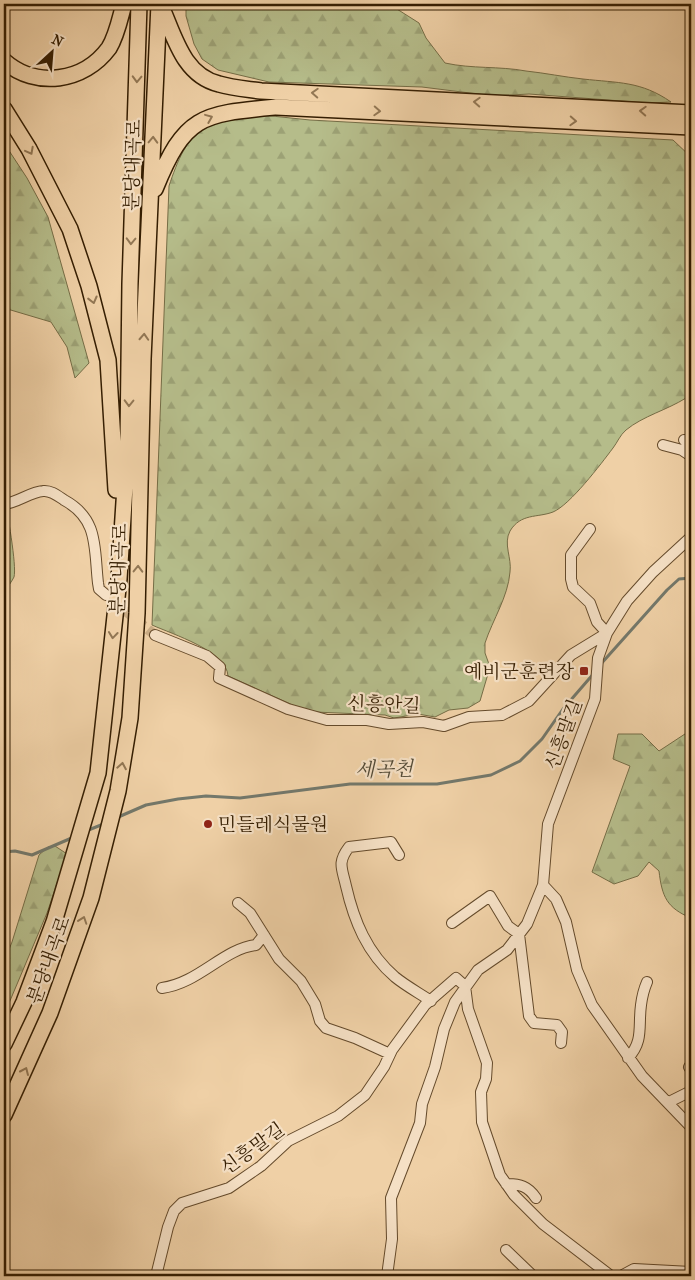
<svg xmlns="http://www.w3.org/2000/svg" width="695" height="1280" viewBox="0 0 695 1280" font-family="'IM FELL French Canon','Noto Serif KR',serif">
<style>
.forest{fill:url(#forest-firs);stroke:#756d46}
.lines{fill:none;stroke-linecap:round;stroke-linejoin:round}
.stream{stroke:#73786b;stroke-width:3}
.minor-tunnel{stroke:#caac85;stroke-width:10;stroke-dasharray:10 5;stroke-linecap:butt}
.minor-casing{stroke:#644a2b;stroke-width:12}
.highway-casing{stroke:#351e02;stroke-width:18}
.minor{stroke:#f5e0c5;stroke-width:10}
.highway{stroke:#efd0a6;stroke-width:15}
.oneway{stroke:#927754}
.poi-dot{fill:#8f2418;stroke:#f5e0c5;stroke-width:2}
.labels{text-anchor:middle;stroke-width:4.5;stroke-linejoin:round;paint-order:stroke}
.street-label{font-size:19px;fill:#351e02;stroke:#f5e0c5}
.poi-label{font-size:19px;fill:#351e02;stroke:#f5e0c5;text-anchor:end}
.water-label{font-size:20px;font-style:italic;fill:#544b37;stroke:#f5e0c5}
</style>
<defs>
<pattern id="forest-firs" width="22" height="20" patternUnits="userSpaceOnUse" patternTransform="scale(1.25)"><rect width="22" height="20" fill="#b5bc8a"/><path d="M5 1l3.5 6h-7zM16 11l3.5 6h-7z" fill="#9ca175"/></pattern>
</defs>
<rect width="100%" height="100%" fill="#efd0a6"/>
<filter id="stains"><feTurbulence type="fractalNoise" baseFrequency=".004" numOctaves="4"/><feColorMatrix values="0 0 0 0 .2 0 0 0 0 .09 0 0 0 0 .02 0 0 0 .5 -.17"/></filter>
<radialGradient id="worn" r=".72"><stop offset=".6" stop-color="#630" stop-opacity="0"/><stop offset="1" stop-color="#630" stop-opacity=".3"/></radialGradient>
<!-- forest -->
<path class="forest" d="M186 4H389L419 23 426 38 445 63C472 69 499 66 526 71 545 73 564 77 583 79 618 83 641 81 671 102L648 103 529 94 494 96 422 87 269 82 218 70 202 59 194 44 186 16Z
M262 115 310 120 673 140 691 157V411L686 398C667 410 643 416 626 430 620 435 617 443 613 448 601 464 570 505 553 512 537 518 521 513 510 531 503 544 512 558 510 572 508 597 493 619 485 643V653L490 667 480 701 468 708 449 710 435 717 418 714 394 718 385 715 315 712 297 707 228 676C227 651 172 634 152 625L169 186C177 162 187 135 211 122 222 117 249 117 262 115Z
M4 143 27 178 48 217 89 363 75 378 67 347 51 322 4 308Z
M4 497C7 510 17 566 14 577 12 581 9 585 7 588L4 582Z
M691 730V918C667 908 662 897 659 871L649 862 638 876 614 884 592 872 630 766 613 759 618 734H642L659 751Z
M55 846 67 854 47 913 4 1015V962L12 942 39 855 48 847Z"/>
<g class="lines">
<!-- stream -->
<path class="stream" d="M600 665 667 590 679 579 691 578
M116 818 146 805 178 799 206 796 240 798 350 784H437L491 775 520 761 542 739 563 709 595 672
M86 831 106 823
M4 852 15 851 32 855 74 837"/>
<!-- minor-tunnel -->
<path class="minor-tunnel" d="M113 601 155 635"/>
<defs>
<path id="minor" d="M684 440 691 447
M663 445 682 450 691 456
M4 504C17 503 30 492 43 491 51 490 58 496 64 500 99 519 94 548 98 583L99 589 106 595
M155 635 207 656 220 667 219 678 288 709 327 720H367L389 724 423 722 444 726 469 717 502 715 529 701 571 655 607 633 597 622 590 603 573 587 571 579V555L590 529
M399 855 391 842 349 847C337 863 342 868 346 886 354 921 367 953 395 977 406 986 419 993 431 1001
M543 885 556 899 566 922 577 970 592 1005 642 1076 691 1127
M238 903 250 913 279 959 301 981 315 1004 320 1021 326 1028 355 1038 390 1054
M452 923 490 896 508 926 519 934 529 1016 534 1023 557 1025 562 1032 561 1043
M162 988C199 983 223 949 256 945L264 935
M628 1058C644 1041 638 1026 641 1005 642 997 644 989 647 982
M691 1064 689 1067 691 1070
M669 1102 691 1091
M506 1184C520 1184 528 1186 536 1198
M506 1250 531 1274 528 1276
M156 1276 168 1227 174 1211 182 1203 229 1188 261 1166 288 1141 338 1116 365 1095 384 1067 392 1050 425 1005 456 978 465 986 468 1009 487 1063 486 1079 481 1092 482 1122 500 1175 514 1195 543 1224 611 1276
M387 1276 392 1239 391 1198 420 1123 422 1104 435 1067 444 1029 455 1002 478 970 507 950 527 924 543 885 548 824 595 699 598 658 607 633 627 601 653 572 691 537
M621 1276 634 1269 691 1272"/>
<path id="highway" d="M160 4C174 34 182 75 219 84 232 88 247 89 261 91L691 113
M4 61C36 89 84 82 109 48 117 35 120 18 124 4
M4 109 29 149 70 229 89 286 108 360 116 490
M155 189C185 115 201 114 276 107L691 127
M4 1044 24 1002 54 922 98 773 119 579 128 441 130 284 139 4
M4 1115 50 1013 91 898 118 791 130 718 137 613 143 359 159 4"/>
</defs>
<!-- minor casing -->
<use href="#minor" class="minor-casing"/>
<!-- highway casing -->
<use href="#highway" class="highway-casing"/>
<!-- minor -->
<use href="#minor" class="minor"/>
<!-- highway -->
<use href="#highway" class="highway"/>
</g>
<!-- one-way arrows -->
<defs><path id="oneway-chevron" d="M-2-3.5L2.5 0L-2 3.5" fill="none" stroke-width="1.6" stroke-linecap="round" stroke-linejoin="round" transform="scale(1.25)"/></defs>
<g class="oneway">
<use href="#oneway-chevron" transform="translate(137 79) rotate(92)"/>
<use href="#oneway-chevron" transform="translate(315 93) rotate(-177)"/>
<use href="#oneway-chevron" transform="translate(477 102) rotate(-177)"/>
<use href="#oneway-chevron" transform="translate(377 111) rotate(3)"/>
<use href="#oneway-chevron" transform="translate(643 111) rotate(-177)"/>
<use href="#oneway-chevron" transform="translate(209 118) rotate(-22)"/>
<use href="#oneway-chevron" transform="translate(573 121) rotate(3)"/>
<use href="#oneway-chevron" transform="translate(153 140) rotate(-88)"/>
<use href="#oneway-chevron" transform="translate(30 151) rotate(62)"/>
<use href="#oneway-chevron" transform="translate(131 241) rotate(92)"/>
<use href="#oneway-chevron" transform="translate(93 300) rotate(76)"/>
<use href="#oneway-chevron" transform="translate(144 337) rotate(-87)"/>
<use href="#oneway-chevron" transform="translate(129 403) rotate(91)"/>
<use href="#oneway-chevron" transform="translate(138 569) rotate(-89)"/>
<use href="#oneway-chevron" transform="translate(113 635) rotate(96)"/>
<use href="#oneway-chevron" transform="translate(122 766) rotate(-80)"/>
<use href="#oneway-chevron" transform="translate(83 920) rotate(-71)"/>
<use href="#oneway-chevron" transform="translate(25 1071) rotate(-66)"/>
</g>
<!-- markers -->
<g class="poi-dot">
<rect x="579" y="666" width="10" height="10" rx="2.5"/>
<circle cx="208" cy="824" r="5"/>
</g>
<g class="labels">
<!-- street labels -->
<g class="street-label">
<text transform="translate(132 165) rotate(-88)" y="7">분당내곡로</text>
<text transform="translate(118 569) rotate(-88)" y="7">분당내곡로</text>
<text transform="translate(384 704) rotate(2)" y="7">신흥안길</text>
<text transform="translate(563 734) rotate(-70)" y="7">신흥말길</text>
<text transform="translate(48 960) rotate(-70)" y="7">분당내곡로</text>
<text transform="translate(252 1148) rotate(-36)" y="7">신흥말길</text>
</g>
<!-- poi labels -->
<g class="poi-label">
<text x="574" y="678">예비군훈련장</text>
<text x="218" y="831" text-anchor="start">민들레식물원</text>
</g>
<!-- water labels -->
<g class="water-label">
<text transform="translate(384 769) rotate(-1)" y="7">세곡천</text>
</g>
</g>
<!-- margin -->
<rect width="695" height="1280" fill="none" stroke="#efd0a6" stroke-width="20"/>
<rect x="5" y="5" width="685" height="1270" fill="none" stroke="#351e02" stroke-width="2.5"/>
<rect x="10" y="10" width="675" height="1260" fill="none" stroke="#351e02"/>
<!-- north arrow -->
<g transform="translate(52 52) rotate(26)" stroke="#f5e0c5" stroke-width="4" paint-order="stroke">
<path d="M0-4L9 19L0 12L-9 19Z" fill="#351e02"/>
<text y="-8" font-size="14" font-weight="bold" text-anchor="middle" fill="#351e02">N</text>
</g>
<rect width="100%" height="100%" filter="url(#stains)"/>
<rect width="100%" height="100%" fill="url(#worn)"/>
</svg>
